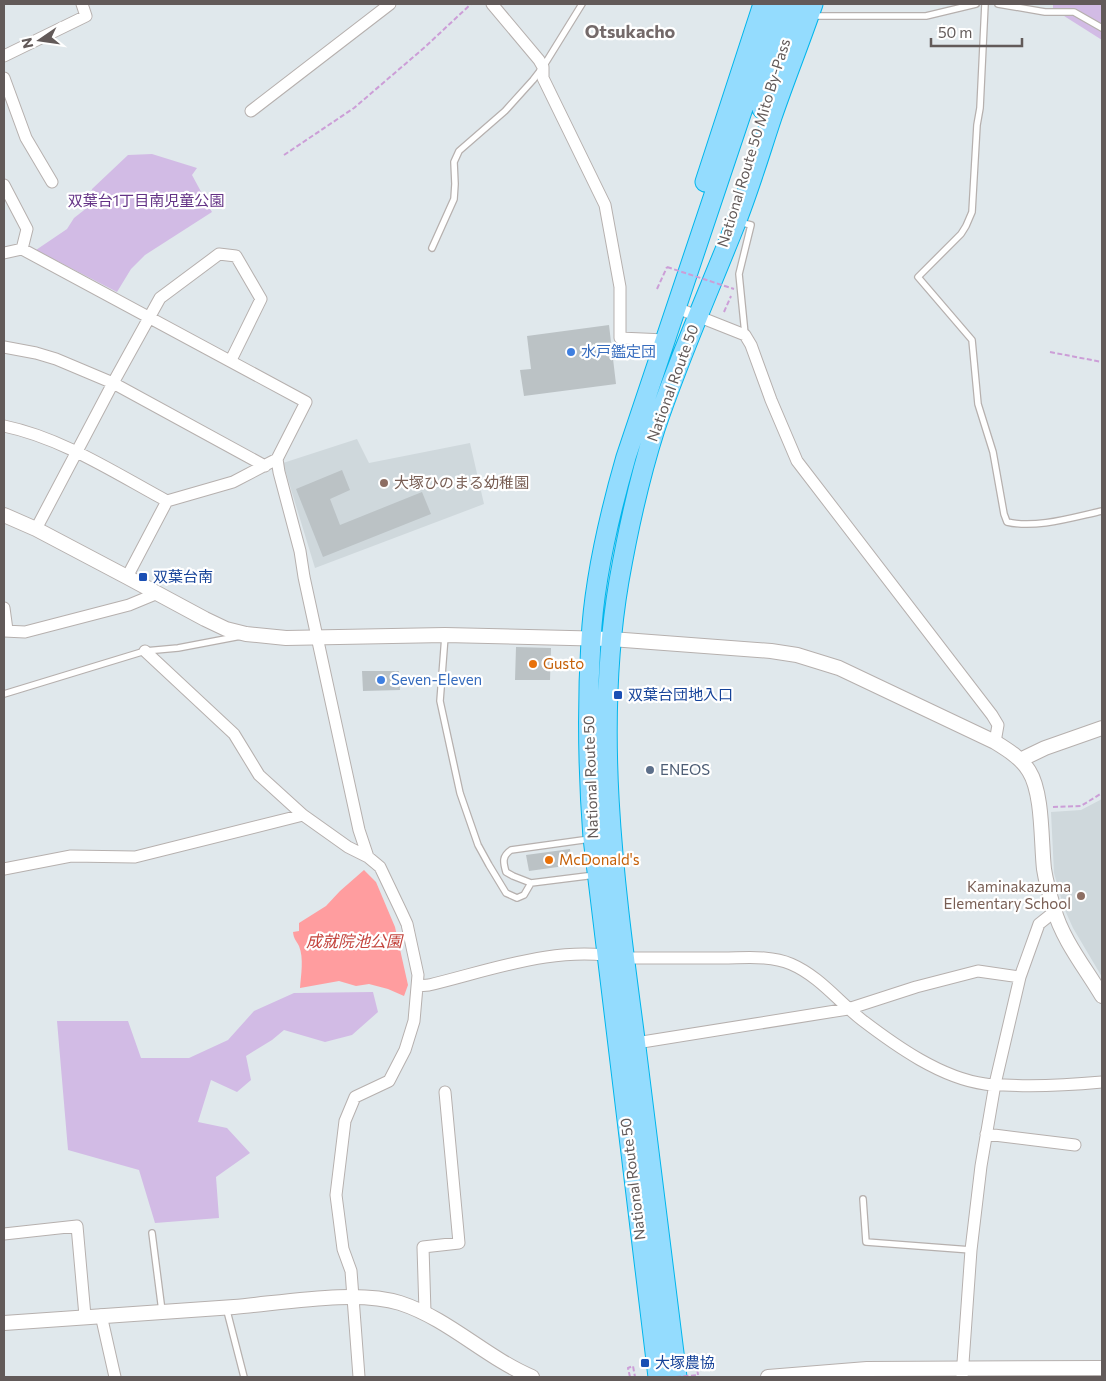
<svg xmlns="http://www.w3.org/2000/svg" width="1106" height="1381" viewBox="0 0 1106 1381" font-family="Commissioner,'Noto Sans JP',sans-serif">
<style>
.education{fill:#cfd8dc}
.green{fill:#d2bbe5}
.water{fill:#ff9d9f}
.building{fill:#bbc2c5}
.lines{fill:none;stroke-linecap:round;stroke-linejoin:round}
.service-casing{stroke:#b6b0ae;stroke-width:8}
.minor-casing{stroke:#b6b0ae;stroke-width:13}
.tertiary-casing{stroke:#b6b0ae;stroke-width:16}
.trunk-casing{stroke:#00b6ec;stroke-width:21}
.path{stroke:#cc9ed7;stroke-width:2;stroke-dasharray:5 2.5;stroke-linecap:butt}
.service{stroke:#fff;stroke-width:5.5}
.minor{stroke:#fff;stroke-width:11}
.tertiary{stroke:#fff;stroke-width:14}
.trunk{stroke:#94dcfe;stroke-width:19}
.path-bridge{stroke:#cc9ed7;stroke-width:2;stroke-dasharray:5 2.5;stroke-linecap:butt}
.shop-dot{fill:#3f7fe0;stroke:#fff;stroke-width:2}
.education-dot{fill:#8d6e63;stroke:#fff;stroke-width:2}
.transit-dot{fill:#1a4fb4;stroke:#fff;stroke-width:2}
.food-dot{fill:#e8710a;stroke:#fff;stroke-width:2}
.service-dot{fill:#5c6f8a;stroke:#fff;stroke-width:2}
.labels{text-anchor:middle;stroke-width:4.5;stroke-linejoin:round;paint-order:stroke}
.street-label{font-size:15px;fill:#625a59;stroke:#fff}
.park-label{font-size:15px;fill:#643386;stroke:#fff}
.shop-label{font-size:15px;fill:#366cbe;stroke:#fff;text-anchor:start}
.education-label{font-size:15px;fill:#785e54;stroke:#fff;text-anchor:start}
.transit-label{font-size:15px;fill:#164399;stroke:#fff;text-anchor:start}
.food-label{font-size:15px;fill:#c56008;stroke:#fff;text-anchor:start}
.service-label{font-size:15px;fill:#4e5e75;stroke:#fff;text-anchor:start}
.water-label{font-size:16px;font-style:italic;fill:#c4463f;stroke:#fff}
.quarter-label{font-size:18px;font-weight:bold;fill:#746a6a;stroke:#fff}
</style>
<rect width="100%" height="100%" fill="#e0e8ec"/>
<!-- education -->
<path class="education" d="M357 439 369 463 470 443 484 504 315 568 283 463Z
M1102 799V977L1073 928 1064 908 1054 873 1051 812 1081 810Z"/>
<!-- green -->
<path class="green" d="M1053 4H1102V40L1053 9Z
M152 154 197 168 192 175 212 212 145 255 131 269 117 292 36 250 67 229 74 218 88 207 92 189 128 155Z
M373 992 378 1012 352 1035 325 1042 284 1030 272 1040 246 1056 251 1080 237 1092 211 1080 198 1122 227 1128 250 1153 216 1177 219 1218 155 1223 139 1170 68 1150 57 1021H128L141 1058H189L228 1040 254 1011 294 993Z"/>
<!-- water -->
<path class="water" d="M364 870 376 882 395 927 408 985 404 996 388 989 369 984 356 986 339 981 300 988C301 975 304 958 299 946 296 940 294 940 293 932L299 931V923L326 906 340 891Z"/>
<!-- building -->
<path class="building" d="M609 325 616 384 524 396 520 370 531 369 527 336Z
M342 470 350 490 330 499 340 525 422 492 431 514 323 557 296 489Z
M516 647 551 648 550 680H515Z
M362 671H399L400 690 363 691Z
M570 849 572 865 529 871 526 855Z"/>
<g class="lines">
<defs>
<path id="service" d="M985 4 980 108 977 125 972 212 966 226 961 234 918 277 972 340 978 404 993 452 1004 514 1007 522C1036 529 1074 517 1102 511
M998 4 1045 12H1074L1102 28
M812 16H926L976 4
M739 222 751 225 739 274 745 334
M432 248 454 199 455 184 454 162 459 151 505 111 533 80 543 67 582 4
M445 636 440 701 460 793 478 845 489 865 506 893 517 898 524 895 531 883 595 875
M4 694 145 651 178 648 241 636
M531 883 513 876 506 872C503 862 502 856 511 850L590 839
M863 1199 866 1242 971 1250
M152 1233 162 1311
M226 1307 244 1377"/>
<path id="minor" d="M492 4 539 60 543 67V78L605 205 620 287V338L665 340
M4 56 86 16 82 4
M4 78 26 138 52 182
M251 111 390 4
M4 185 27 229 22 249
M4 253 22 249 306 402 277 459 233 482 167 501 127 577
M677 308 745 335 751 345 771 400 797 461 992 715 998 725 995 742
M4 347 36 353 56 359 113 383 265 466
M4 426C62 438 115 473 167 501
M277 459 279 472 300 551 304 577 359 830 368 857
M36 529 113 383 160 298 219 254 236 256 261 299 231 360
M4 608 7 630
M4 631 25 632 129 605 158 593
M145 651 234 734 259 775 303 815 348 847 368 857 380 867 401 911 407 924 418 975 414 1021 405 1050 389 1081 355 1097 345 1121 336 1195 343 1249 351 1271 359 1377
M4 869 71 856 135 857 303 815
M417 986 429 985C492 970 558 944 624 958 657 958 690 958 723 958 745 958 770 955 791 964 819 976 838 1001 862 1020 896 1046 941 1078 985 1084 991 1085 998 1085 1004 1085 1037 1087 1069 1085 1102 1082
M636 1043 848 1009 916 987 978 971 1020 977
M986 1134 1075 1145
M4 1234 77 1226 85 1316
M425 1312 423 1247 459 1243 445 1092
M101 1315 115 1377
M962 1377 971 1250 981 1166 995 1084 1020 977 1039 924 1054 912"/>
<path id="tertiary" d="M4 515 36 529 127 577 205 619 226 629 246 634 286 638 445 635 611 639 771 651 797 655 839 668 995 742C1008 750 1021 758 1029 771 1043 793 1041 842 1044 869 1046 882 1050 896 1054 909 1062 939 1086 969 1102 996
M1020 760 1045 748 1102 728
M4 1323C81 1317 158 1313 234 1307 282 1303 356 1289 400 1303 449 1319 485 1357 532 1377
M768 1377 867 1369 1102 1368"/>
<path id="trunk" d="M762 109 775 68 798 4
M705 182 763 4
M658 1377 593 838C588 772 587 706 591 640 594 579 609 516 626 457L778 4
M677 1377C664 1265 650 1152 635 1039 615 887 593 734 619 581 628 530 639 479 655 429 678 360 708 293 735 225 749 190 760 153 772 117 785 79 800 42 813 4"/>
</defs>
<!-- service casing -->
<use href="#service" class="service-casing"/>
<!-- minor casing -->
<use href="#minor" class="minor-casing"/>
<!-- tertiary casing -->
<use href="#tertiary" class="tertiary-casing"/>
<!-- trunk casing -->
<use href="#trunk" class="trunk-casing"/>
<!-- path -->
<path class="path" d="M284 155 354 108 425 47 471 4
M657 289 667 267
M724 312 731 296
M1050 352 1102 362
M1053 807 1081 806 1102 793
M698 1375 696 1359 702 1358 705 1370
M630 1377 628 1368 633 1366 635 1377"/>
<!-- service -->
<use href="#service" class="service"/>
<!-- minor -->
<use href="#minor" class="minor"/>
<!-- tertiary -->
<use href="#tertiary" class="tertiary"/>
<!-- trunk -->
<use href="#trunk" class="trunk"/>
<!-- path-bridge -->
<path class="path-bridge" d="M667 267 734 289
M676 1377 698 1375"/>
</g>
<!-- markers -->
<g class="shop-dot">
<circle cx="571" cy="352" r="5"/>
<circle cx="381" cy="680" r="5"/>
</g>
<g class="education-dot">
<circle cx="384" cy="483" r="5"/>
<circle cx="1081" cy="896" r="5"/>
</g>
<g class="transit-dot">
<rect x="138" y="572" width="10" height="10" rx="2.5"/>
<rect x="613" y="690" width="10" height="10" rx="2.5"/>
<rect x="640" y="1358" width="10" height="10" rx="2.5"/>
</g>
<g class="food-dot">
<circle cx="533" cy="664" r="5"/>
<circle cx="549" cy="860" r="5"/>
</g>
<circle class="service-dot" cx="650" cy="770" r="5"/>
<g class="labels">
<!-- street labels -->
<g class="street-label">
<text transform="translate(754 143) rotate(-73)" y="5">National Route 50 Mito By-Pass</text>
<text transform="translate(673 383) rotate(-70)" y="5">National Route 50</text>
<text transform="translate(591 777) rotate(-92)" y="5">National Route 50</text>
<text transform="translate(633 1179) rotate(-97)" y="5">National Route 50</text>
</g>
<!-- park labels -->
<g class="park-label">
<text x="146" y="206">双葉台1丁目南児童公園</text>
</g>
<!-- shop labels -->
<g class="shop-label">
<text x="581" y="357">水戸鑑定団</text>
<text x="391" y="685">Seven-Eleven</text>
</g>
<!-- education labels -->
<g class="education-label">
<text x="394" y="488">大塚ひのまる幼稚園</text>
<text x="1071" y="892" text-anchor="end">Kaminakazuma<tspan x="1071" dy="17">Elementary School</tspan></text>
</g>
<!-- transit labels -->
<g class="transit-label">
<text x="153" y="582">双葉台南</text>
<text x="628" y="700">双葉台団地入口</text>
<text x="655" y="1368">大塚農協</text>
</g>
<!-- food labels -->
<g class="food-label">
<text x="543" y="669">Gusto</text>
<text x="559" y="865">McDonald's</text>
</g>
<!-- service labels -->
<g class="service-label">
<text x="660" y="775">ENEOS</text>
</g>
<!-- water labels -->
<g class="water-label">
<text x="354" y="947">成就院池公園</text>
</g>
<!-- quarter labels -->
<g class="quarter-label">
<text x="630" y="38">Otsukacho</text>
</g>
</g>
<!-- border -->
<rect width="1106" height="1381" fill="none" stroke="#625a59" stroke-width="10"/>
<!-- north arrow -->
<g transform="translate(40 40) rotate(257)" stroke="#ffffff" stroke-width="4" paint-order="stroke">
<path d="M0-4L9 19L0 12L-9 19Z" fill="#625a59"/>
<text y="-8" font-size="14" font-weight="bold" text-anchor="middle" fill="#625a59">N</text>
</g>
<!-- scale -->
<path d="M931 38v8h91v-8" fill="none" stroke="#625a59" stroke-width="2.5"/>
<text x="938" y="38" font-size="15" fill="#625a59" stroke="#ffffff" stroke-width="4" paint-order="stroke">50 m</text>
</svg>
